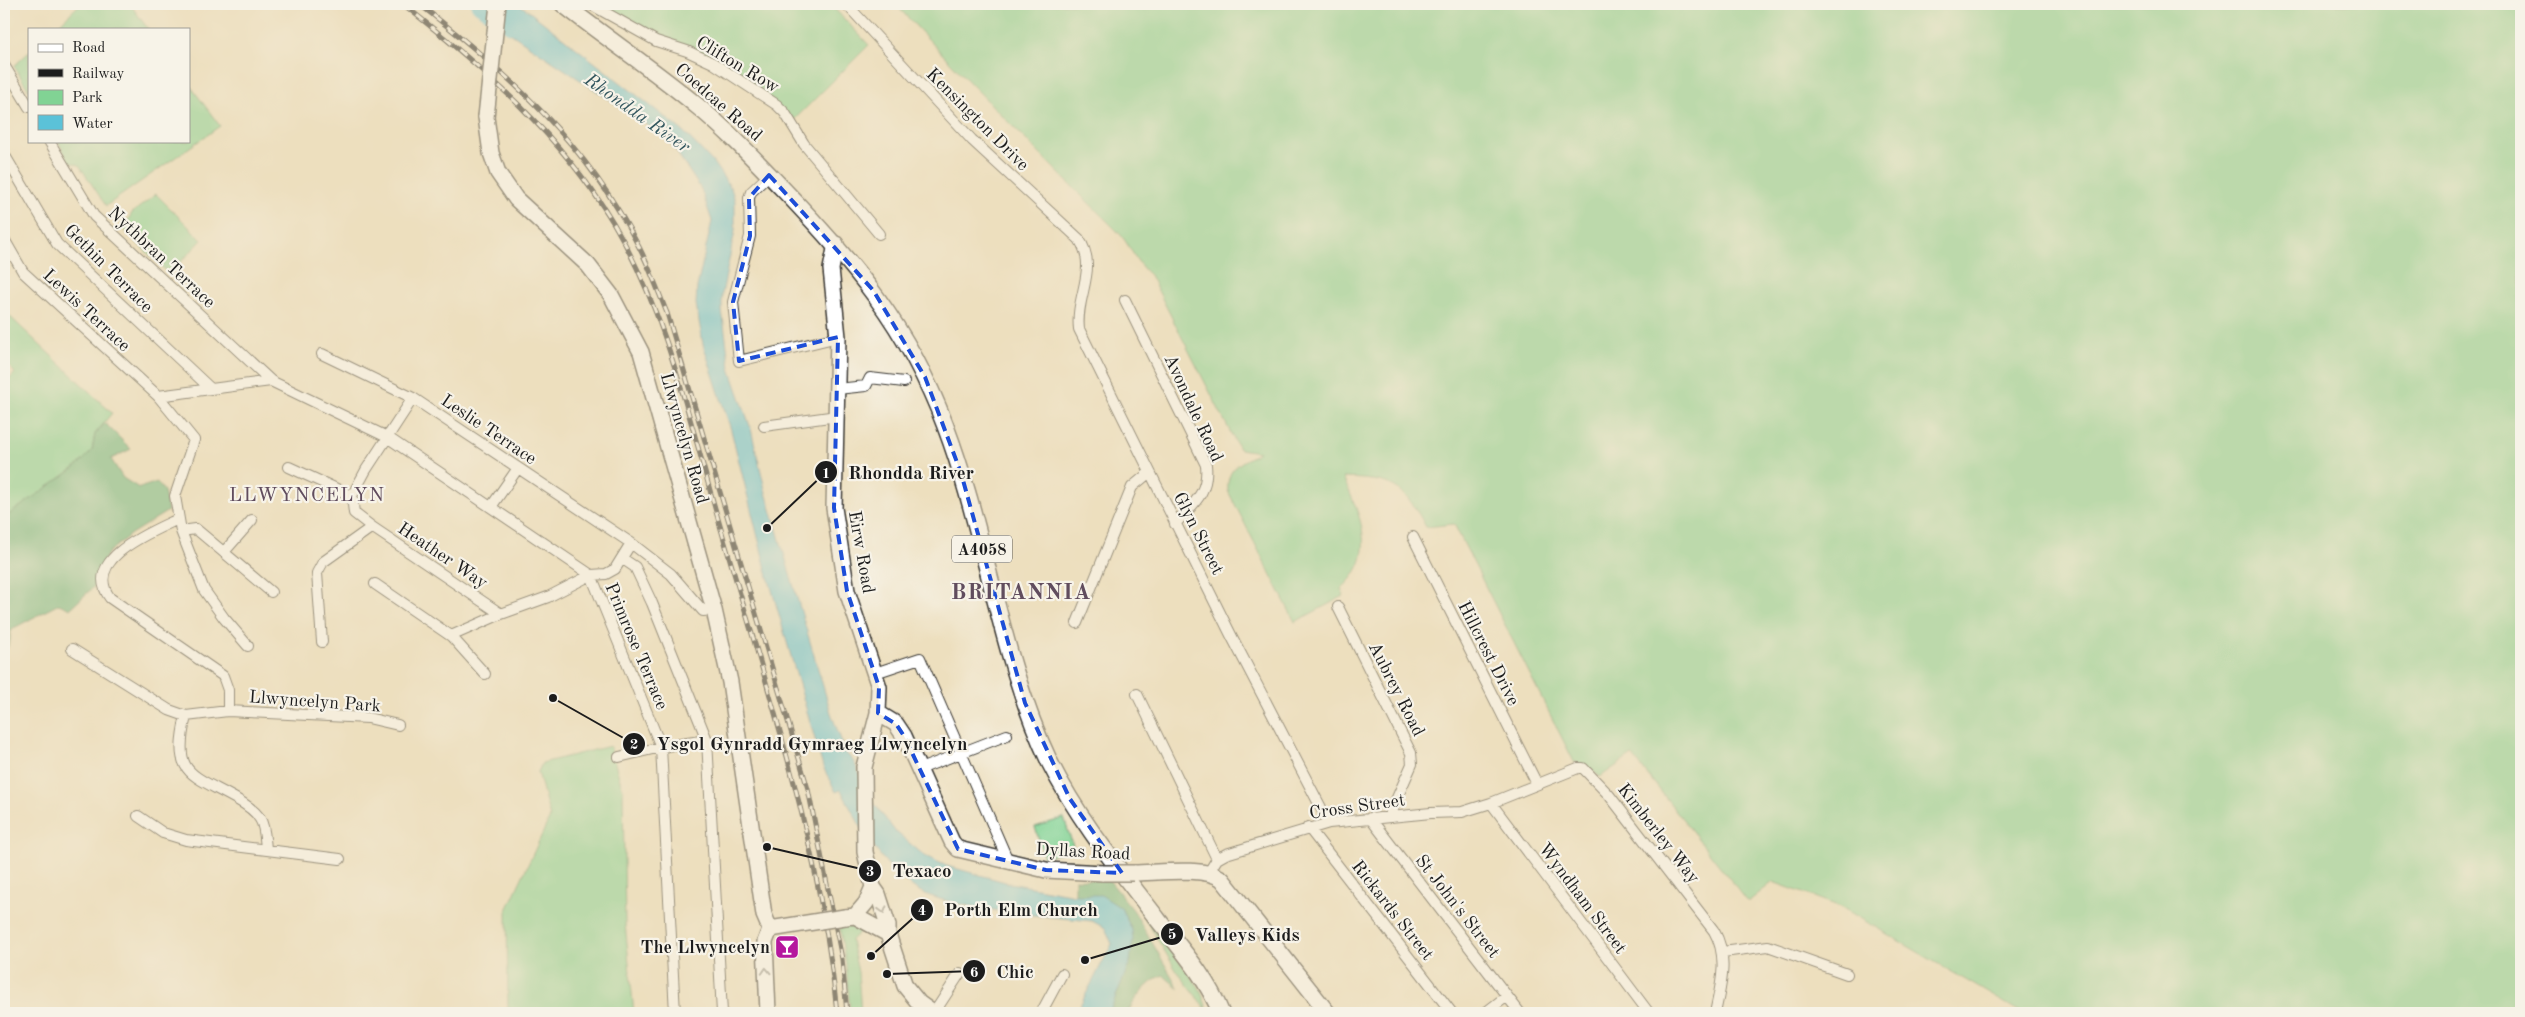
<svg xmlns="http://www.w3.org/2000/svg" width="2525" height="1017" viewBox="0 0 2525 1017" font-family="'Old Standard TT',serif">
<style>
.green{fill:#81d394;stroke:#4e7858}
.forest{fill:#68b57e;stroke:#42684d}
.water{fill:#5bc2d8;stroke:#3c6f7a}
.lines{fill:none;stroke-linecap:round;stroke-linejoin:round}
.river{stroke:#5bc2d8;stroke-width:19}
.street-casing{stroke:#3b3934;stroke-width:12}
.secondary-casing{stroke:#3b3934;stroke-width:18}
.primary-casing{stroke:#3b3934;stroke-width:19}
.street{stroke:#fff;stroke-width:10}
.secondary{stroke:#fff;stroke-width:15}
.primary{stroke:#fff;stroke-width:16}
.rail-casing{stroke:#1c1c1c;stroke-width:5}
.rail{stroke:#f7f3e8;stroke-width:3;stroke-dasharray:9;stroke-linecap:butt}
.secondary-bridge-casing{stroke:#3b3934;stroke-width:18;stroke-linecap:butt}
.secondary-bridge{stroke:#fff;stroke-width:15}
.oneway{stroke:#999}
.marked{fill:none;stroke:#1d4ed8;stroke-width:4;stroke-dasharray:10 6;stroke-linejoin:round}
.labels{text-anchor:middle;stroke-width:4.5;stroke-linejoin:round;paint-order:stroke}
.shield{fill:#f7f3e8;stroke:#5e5c59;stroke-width:1}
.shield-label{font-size:16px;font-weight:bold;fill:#1c1c1c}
.street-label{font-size:18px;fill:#1c1c1c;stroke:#f7f3e8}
.poi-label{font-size:18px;font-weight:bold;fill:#1c1c1c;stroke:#f7f3e8;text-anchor:end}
.water-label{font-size:19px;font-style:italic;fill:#32565e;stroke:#f7f3e8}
.quarter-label{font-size:20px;letter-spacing:1px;fill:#614d5e;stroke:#f7f3e8}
.district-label{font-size:22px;font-weight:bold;letter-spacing:1px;fill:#614d5e;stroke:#f7f3e8}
.leader{fill:none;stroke:#1c1c1c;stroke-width:2}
.callout-dot{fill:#1c1c1c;stroke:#f7f3e8;stroke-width:2}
.mark-label{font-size:15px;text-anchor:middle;font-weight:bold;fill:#fff}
.callout-label{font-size:19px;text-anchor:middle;font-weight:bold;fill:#1c1c1c;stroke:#f7f3e8;stroke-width:4.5;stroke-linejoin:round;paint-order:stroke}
</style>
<rect width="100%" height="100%" fill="#f7f3e8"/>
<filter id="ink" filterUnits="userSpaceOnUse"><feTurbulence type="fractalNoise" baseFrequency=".02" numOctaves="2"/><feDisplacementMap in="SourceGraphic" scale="10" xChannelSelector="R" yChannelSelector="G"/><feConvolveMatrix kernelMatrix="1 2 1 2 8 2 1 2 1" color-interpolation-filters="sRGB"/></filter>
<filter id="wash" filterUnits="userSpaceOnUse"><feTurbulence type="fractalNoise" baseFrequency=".0096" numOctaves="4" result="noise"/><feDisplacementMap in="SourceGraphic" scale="20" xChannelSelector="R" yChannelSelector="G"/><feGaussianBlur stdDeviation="1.12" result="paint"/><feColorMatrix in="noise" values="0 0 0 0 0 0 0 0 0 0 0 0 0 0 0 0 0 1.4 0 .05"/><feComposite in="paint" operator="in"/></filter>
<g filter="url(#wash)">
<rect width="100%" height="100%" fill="#eddfbe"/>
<!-- green -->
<path class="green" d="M80 4H130L148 29H54Z
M590 4H830L869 45 790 124 785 113 713 63Z
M895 4H2521V1013H2022L1841 907 1773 882 1748 902 1632 755 1600 777 1586 766 1574 762 1454 524 1426 527C1402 482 1392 480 1343 478 1361 516 1379 556 1341 589L1344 596 1295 622 1228 491C1226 466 1242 463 1259 452L1239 449 1150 275C1135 263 1130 243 1116 230 1041 156 967 81 895 4Z
M29 52V91L14 66Z
M189 84 220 126 106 206 79 165 69 162 58 141H189Z
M156 194 202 240 169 274 123 229 132 213Z
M4 311 112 413 95 434 92 451 76 467 4 518V385L15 373 4 361Z
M610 746 623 791 625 923 634 1013H517V1011L508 1010 507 910 550 817 538 772 542 763Z
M1064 818 1074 849 1044 857 1035 827Z
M1138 907 1199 987 1209 1013 1176 970Z
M853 924 863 929 851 940 858 972 861 1013H850L846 965 839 925Z"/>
<!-- forest -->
<path class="forest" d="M105 423 131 449 111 459 123 478 139 488 157 482 164 491 168 511 131 534 109 552 97 573 99 582 70 609 59 604 14 628 10 633V641L4 655V518L76 467 92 451 95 434Z
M1075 879 1109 880 1134 911 1179 989 1163 975C1146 983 1137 997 1127 1013H1109L1130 962 1132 930 1121 908 1075 895Z"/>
<!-- water -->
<path class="water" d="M508 4H518L526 9 683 131 712 161 731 188 735 201V231L722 294V310L730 368 751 429 765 489 831 713 846 753 854 762 873 802 895 831 925 856 947 866 1009 883 1075 895H1101L1121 908 1132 930 1133 939 1130 962 1109 1013H1076L1112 944 1105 928 1092 921C1053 917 945 909 916 889 880 865 860 827 841 790L836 792 823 767 767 573 731 430 703 344 696 304 697 287 712 221 701 189 668 139 504 29Z"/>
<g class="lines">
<!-- river -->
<path class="river" d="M480 4 511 24"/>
</g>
</g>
<g filter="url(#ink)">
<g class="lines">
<defs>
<path id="street" d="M590 4 656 41 687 51 713 63 777 105 785 113 804 144 879 234
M849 7 972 140 1079 239C1099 269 1075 296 1079 329L1231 635 1329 823
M4 65 29 107
M49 141 94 216 271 381 387 437 591 575 661 747 675 1013
M4 154 57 244 211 389
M769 175 751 192 749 198 750 236 733 302 739 361 838 337
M4 239 23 272 158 396 194 440 175 496 181 531 196 529 271 592
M1125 300 1206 465C1209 493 1193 504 1175 524
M322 354 413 398 631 543 671 574 703 611 714 610
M837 389 866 386 870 378 904 382
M158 396 271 381
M413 398 366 470 352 496 354 513 372 527 501 614
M764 426 837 416
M289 467 352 496
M491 507 518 468
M178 519C153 531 81 559 110 598L223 676 228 690V711
M181 531 204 590 224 618 248 646
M1413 537 1537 784
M224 552 252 520
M623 559 635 567 652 603 707 740 722 1013
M375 584 451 636 485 674
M1338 607 1411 753 1412 764 1389 816
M1077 623 1132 487 1150 472
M451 636 501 614 548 597 591 575 606 574 615 569 631 543
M322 642 317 573 323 562 372 527
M72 649 169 710 186 716 228 711 368 718 398 725
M875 673 920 658 1009 863
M1137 694 1217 859
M186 716C172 775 190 773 236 799 245 804 255 810 260 819 265 826 265 840 266 849
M619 757 661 747 707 740
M920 769 1007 735
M1491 803 1649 1013
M138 816 163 833 186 840 340 859
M1370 818 1520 1013
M1308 827 1452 1013
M1209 872 1217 859 1226 854 1329 823 1431 813 1462 812 1491 803 1578 768H1583L1609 795 1714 931C1729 957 1721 985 1715 1013
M1723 952 1768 946 1847 974
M934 1013 960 973
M1041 1013 1062 974
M1485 1013 1507 996"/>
<path id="secondary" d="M486 117 491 153 498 173 516 199 588 265 611 295 641 352 714 610 730 682 764 915 770 929
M836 244 831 269 838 337 834 508 847 591 879 687 878 713 864 767 865 852 873 887 878 894 888 925V934L905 986 919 1003 933 1013
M878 713 896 724 904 736 952 842 958 849 1046 870 1103 873
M1134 873C1156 873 1204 866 1222 879L1328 1013
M855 916 866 903 873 887
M845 917 855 916 888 934
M770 929 820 921
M768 1013 765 942 770 929"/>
<path id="primary" d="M563 4C606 38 653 69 696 105 727 130 754 159 781 187 853 262 908 326 945 425 987 535 999 656 1050 763 1079 821 1120 870 1159 921 1182 950 1207 978 1221 1013"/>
</defs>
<!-- street casing -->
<use href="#street" class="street-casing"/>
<!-- secondary casing -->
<use href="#secondary" class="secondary-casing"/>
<!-- primary casing -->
<use href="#primary" class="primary-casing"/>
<!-- street -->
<use href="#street" class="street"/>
<!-- secondary -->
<use href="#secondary" class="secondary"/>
<!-- primary -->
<use href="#primary" class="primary"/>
<defs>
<path id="rail" d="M403 4C483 68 561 135 614 224 668 316 691 427 721 529 767 688 821 847 837 1013
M419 4C508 73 587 144 639 247 650 268 658 291 667 313L808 789 842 959 847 1013"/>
</defs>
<!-- rail casing -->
<use href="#rail" class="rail-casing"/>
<!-- rail -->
<use href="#rail" class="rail"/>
<defs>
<path id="secondary-bridge" d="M486 117 498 4
M1103 873H1134
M820 921 845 917"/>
</defs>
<!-- secondary-bridge casing -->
<use href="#secondary-bridge" class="secondary-bridge-casing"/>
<!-- secondary-bridge -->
<use href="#secondary-bridge" class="secondary-bridge"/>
</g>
<!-- one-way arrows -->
<defs><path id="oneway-chevron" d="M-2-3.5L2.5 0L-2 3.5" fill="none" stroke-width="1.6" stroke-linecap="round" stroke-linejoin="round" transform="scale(1.25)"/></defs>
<g class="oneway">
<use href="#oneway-chevron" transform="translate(883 910) rotate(73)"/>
<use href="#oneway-chevron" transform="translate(766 971) rotate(-93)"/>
</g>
</g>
<!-- marked area -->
<path d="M0 0H2525V1017H0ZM769 175 873 290 925 377 961 473 1025 703 1070 799 1122 873 1046 870 958 849 904 736 896 724 878 713 879 687 847 591 834 508 838 337 739 361 733 302 750 236 749 198Z" fill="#eddfbe" fill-opacity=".55" fill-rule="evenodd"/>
<path class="marked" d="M769 175 873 290 925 377 961 473 1025 703 1070 799 1122 873 1046 870 958 849 904 736 896 724 878 713 879 687 847 591 834 508 838 337 739 361 733 302 750 236 749 198Z"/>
<!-- icons -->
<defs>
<symbol id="bar-square" viewBox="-11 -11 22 22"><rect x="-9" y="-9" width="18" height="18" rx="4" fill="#b5179e" stroke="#f7f3e8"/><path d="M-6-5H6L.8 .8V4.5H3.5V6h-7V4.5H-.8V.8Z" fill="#fff"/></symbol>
</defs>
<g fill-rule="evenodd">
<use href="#bar-square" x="773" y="933" width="28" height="28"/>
</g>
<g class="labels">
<!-- shield labels -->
<rect class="shield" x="952" y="535.5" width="60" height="27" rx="4"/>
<g class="shield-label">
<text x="982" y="555">A4058</text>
</g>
<!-- street labels -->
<g class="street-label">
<text transform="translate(738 64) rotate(31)" y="6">Clifton Row</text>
<text transform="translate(719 102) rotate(41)" y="6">Coedcae Road</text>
<text transform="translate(978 119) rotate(45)" y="6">Kensington Drive</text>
<text transform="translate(162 257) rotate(43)" y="6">Nythbran Terrace</text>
<text transform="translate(109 268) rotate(45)" y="6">Gethin Terrace</text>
<text transform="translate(87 310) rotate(43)" y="6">Lewis Terrace</text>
<text transform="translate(1194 408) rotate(65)" y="6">Avondale Road</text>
<text transform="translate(489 429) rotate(34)" y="6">Leslie Terrace</text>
<text transform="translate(685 438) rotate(74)" y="6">Llwyncelyn Road</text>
<text transform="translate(1199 533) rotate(63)" y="6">Glyn Street</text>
<text transform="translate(862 552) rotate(80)" y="6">Eirw Road</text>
<text transform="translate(443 555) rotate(34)" y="6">Heather Way</text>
<text transform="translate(637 646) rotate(67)" y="6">Primrose Terrace</text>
<text transform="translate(1489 653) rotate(63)" y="6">Hillcrest Drive</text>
<text transform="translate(1397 689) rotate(63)" y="6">Aubrey Road</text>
<text transform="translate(315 701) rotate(4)" y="6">Llwyncelyn Park</text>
<text transform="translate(1357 806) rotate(-8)" y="6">Cross Street</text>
<text transform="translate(1659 833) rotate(52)" y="6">Kimberley Way</text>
<text transform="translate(1083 851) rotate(3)" y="6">Dyllas Road</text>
<text transform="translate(1583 898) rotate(53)" y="6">Wyndham Street</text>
<text transform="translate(1458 906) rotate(52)" y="6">St John's Street</text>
<text transform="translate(1393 910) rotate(52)" y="6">Rickards Street</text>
</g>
<!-- poi labels -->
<g class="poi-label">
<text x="770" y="953">The Llwyncelyn</text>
</g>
<!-- water labels -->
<g class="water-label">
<text transform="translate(638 112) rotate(35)" y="7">Rhondda River</text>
</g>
<!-- quarter labels -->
<g class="quarter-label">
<text x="307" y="501">LLWYNCELYN</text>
</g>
<!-- district labels -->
<g class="district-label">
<text x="1021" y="599">BRITANNIA</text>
</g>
</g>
<!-- callouts -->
<path class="leader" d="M767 528L826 472M553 698L634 744M767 847L870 871M871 956L922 910M1085 960L1172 934M887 974L974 971"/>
<g class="callout-dot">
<circle cx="767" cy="528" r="5"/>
<circle cx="553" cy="698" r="5"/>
<circle cx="767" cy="847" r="5"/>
<circle cx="871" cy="956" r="5"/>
<circle cx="1085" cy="960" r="5"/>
<circle cx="887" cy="974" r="5"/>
<circle cx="826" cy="472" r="12"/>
<circle cx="634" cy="744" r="12"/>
<circle cx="870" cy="871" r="12"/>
<circle cx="922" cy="910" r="12"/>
<circle cx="1172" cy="934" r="12"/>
<circle cx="974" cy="971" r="12"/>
</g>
<g class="mark-label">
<text x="826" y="478">1</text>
<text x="634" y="749">2</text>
<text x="870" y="876">3</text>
<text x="922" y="915">4</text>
<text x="1172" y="939">5</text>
<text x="974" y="977">6</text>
</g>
<g class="callout-label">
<text x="911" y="479">Rhondda River</text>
<text x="812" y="750">Ysgol Gynradd Gymraeg Llwyncelyn</text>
<text x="922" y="877">Texaco</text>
<text x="1021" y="916">Porth Elm Church</text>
<text x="1247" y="941">Valleys Kids</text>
<text x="1015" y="978">Chic</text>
</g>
<!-- margin -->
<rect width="2525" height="1017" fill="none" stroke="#f7f3e8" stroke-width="20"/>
<!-- legend -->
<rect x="28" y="28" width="162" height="115" fill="#f7f3e8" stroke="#9f9d96"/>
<rect x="38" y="44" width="25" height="8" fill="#ffffff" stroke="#9f9d96"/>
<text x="72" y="52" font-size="15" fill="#1c1c1c">Road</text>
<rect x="38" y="69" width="25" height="8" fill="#1c1c1c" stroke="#9f9d96"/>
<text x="72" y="78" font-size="15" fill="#1c1c1c">Railway</text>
<rect x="38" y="90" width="25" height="15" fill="#81d394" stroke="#9f9d96"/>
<text x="72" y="102" font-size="15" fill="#1c1c1c">Park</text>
<rect x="38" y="115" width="25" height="15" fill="#5bc2d8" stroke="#9f9d96"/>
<text x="72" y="128" font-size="15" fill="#1c1c1c">Water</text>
</svg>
